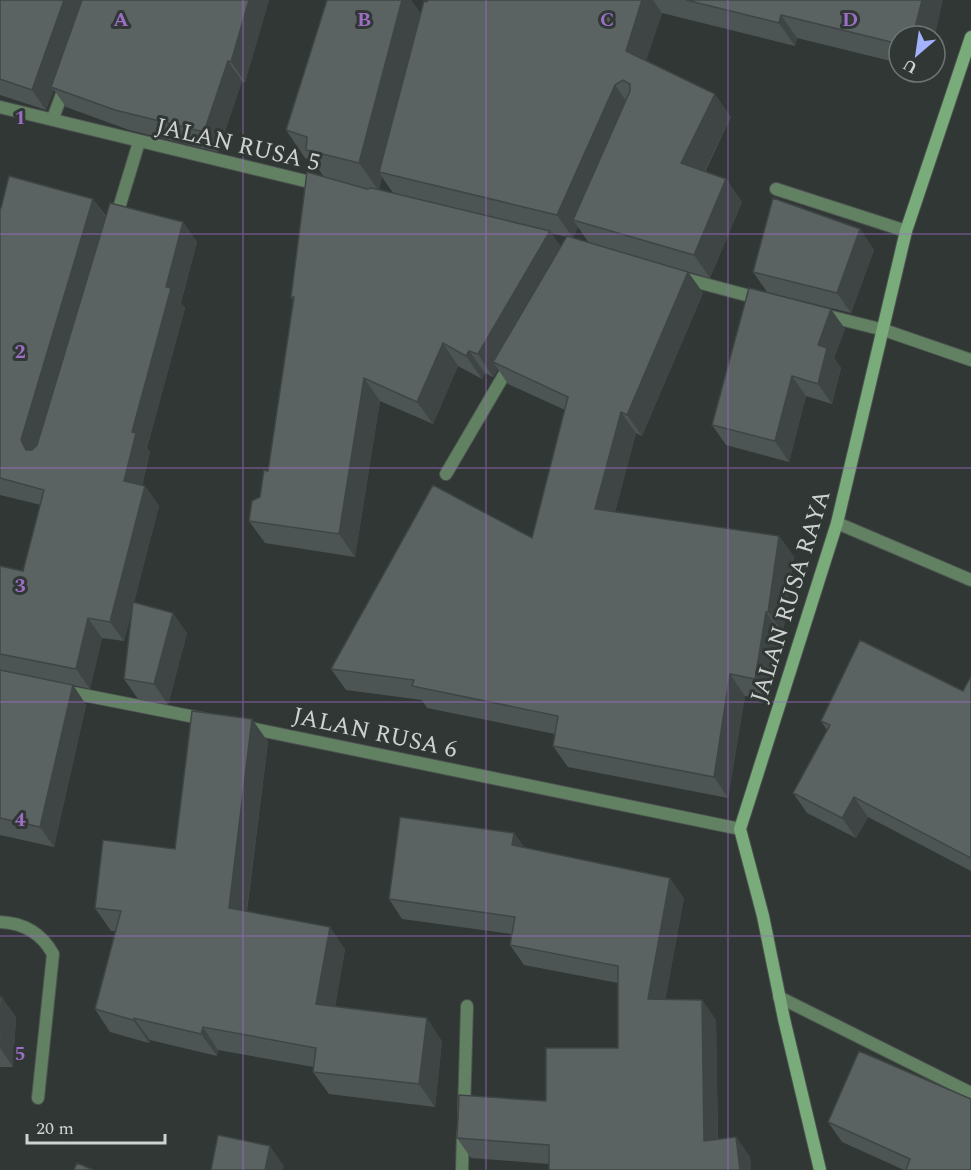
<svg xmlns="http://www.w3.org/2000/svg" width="971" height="1170" viewBox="0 0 971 1170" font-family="Spectral,serif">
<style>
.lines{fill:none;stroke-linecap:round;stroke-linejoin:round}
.street-casing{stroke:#4c5350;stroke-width:14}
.secondary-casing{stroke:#4c5350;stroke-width:14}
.street{stroke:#628162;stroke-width:12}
.secondary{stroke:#7aab7a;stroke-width:12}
.wall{fill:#4d5554;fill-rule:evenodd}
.shaded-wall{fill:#3f4545}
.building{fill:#5a6362;stroke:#3f4545;stroke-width:1.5}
.grid{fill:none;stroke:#9c6ec6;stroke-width:1.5;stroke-opacity:0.55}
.labels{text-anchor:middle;stroke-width:6;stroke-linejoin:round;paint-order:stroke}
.street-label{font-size:24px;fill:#ced2d0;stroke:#303734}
.grid-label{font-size:20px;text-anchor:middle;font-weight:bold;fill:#9c6ec6;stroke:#303734;stroke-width:6;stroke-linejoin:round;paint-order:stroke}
</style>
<rect width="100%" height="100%" fill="#303734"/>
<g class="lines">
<defs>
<path id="street" d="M0 107 322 185
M53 118 65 86
M776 189 906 231
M115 221 139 142
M682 278 761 299
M824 315 884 330 971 360
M446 474 511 363
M837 523 971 580
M63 691 205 719
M245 727 740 829
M0 922C24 923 42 934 53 954L38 1098
M779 997 971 1093
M464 1112 467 1006
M462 1170 463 1132"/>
<path id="secondary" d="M820 1170 784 1019 763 916 740 829 837 523 906 231 971 37"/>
</defs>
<!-- street casing -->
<use href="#street" class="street-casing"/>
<!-- secondary casing -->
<use href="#secondary" class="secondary-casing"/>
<!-- street -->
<use href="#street" class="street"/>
<!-- secondary -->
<use href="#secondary" class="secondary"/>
</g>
<!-- wall -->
<path class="wall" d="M0 0H269L245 82 242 81 218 152 129 130 66 107 54 90 46 110 0 95Z
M327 0H411L421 14 427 0H943L899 36V63L797 38 795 46 662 13 646 60 731 117 705 172 726 179 742 202 710 278 589 243 578 227 573 238 688 272 703 293 642 436 636 433 615 512 779 536 794 557 783 633H781L770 700 745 696 728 798 568 767 553 746 555 734 427 708 422 700 346 690 331 669 532 538 565 410 508 384 498 369 493 377 485 373 482 379 458 366 433 424 380 401 355 557 265 543 249 521 260 497 268 471 293 300 291 297 324 177 313 161 305 158 286 130ZM382 177 393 193 379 189ZM551 233 567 237 561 247Z
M93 199 106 216 183 222 197 242 181 303 185 308 147 448 150 452 142 486H145L159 506 134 602 187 633 168 705 138 699 124 679 133 607 124 641 102 638 90 689 73 685 86 705 54 847 0 835V566L23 571 41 505 0 495V208Z
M860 229 874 250 851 313 767 292 753 272Z
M845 329 834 358 841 368 832 404 806 396 789 462 726 445 712 425Z
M971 676V871L868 817 856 838 807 813 793 793 827 730 821 721 963 691Z
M252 719 268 742 247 911 345 949 335 1007 442 1041 435 1107 329 1094 313 1072 314 1067 218 1050 217 1056 150 1040 149 1043 110 1032 95 1009 115 931H111L95 908 175 849Z
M514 833 524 847 684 898 665 1000H702L716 1020 718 1139 736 1137 750 1157 751 1170H549V1164L471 1158 457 1138 546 1101 618 1048V983L524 965 510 945 512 934 402 919 389 899Z
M0 997 16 1017 13 1067H0Z
M828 1122 971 1170H904L842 1142Z"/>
<!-- shaded-wall -->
<path class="shaded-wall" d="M64 0H85L51 87 54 90 46 110 32 90Z
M249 0H269L245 82 231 62Z
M402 0H411L424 19 379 172 382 177 379 191 359 163Z
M642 0H653L662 13 642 74 626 51Z
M922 0H943L935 36H913Z
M781 15 797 38 795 46 779 23Z
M228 61 242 81 218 152 204 132Z
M615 85 631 108 573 220 578 227 573 238 557 215Z
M715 94 731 117 697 186 681 163Z
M726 179 742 202 710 278 694 255Z
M93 199 107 219 35 460 26 450 21 440Z
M183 222 197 242 181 303 185 308 147 448 150 452 138 501 124 481 132 432 166 287Z
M860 229 874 250 851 313 837 293Z
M550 231 565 253 493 362 498 369 493 377 478 354Z
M688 272 703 293 642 436 627 415Z
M831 309 845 329 834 358 841 368 832 404 818 384V345Z
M443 343 458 366 433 424 417 402Z
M469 351 485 373 482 379 466 356Z
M792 376 806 396 789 462 775 441Z
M364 378 380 401 355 557 339 534Z
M621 412 636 433 610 531 595 509Z
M145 486 159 506 124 641 110 622Z
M779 536 794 557 783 633 768 612Z
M766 612 781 633 770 700 755 679Z
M173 613 187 633 168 705 154 684Z
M88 618 102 638 90 689 76 669Z
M730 674 745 696 728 798 714 777Z
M73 685 86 705 54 847 40 827Z
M252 719 268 742 244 930 229 908Z
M854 797 868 817 856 838 842 818Z
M514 833 528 852 512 845Z
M670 878 684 898 662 1019 648 999Z
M330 927 345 949 332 1027 316 1004Z
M2 997 16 1017 13 1067 0 1048Z
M702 1000 716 1020 718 1161 704 1141Z
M134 1018 150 1040 149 1043 133 1020Z
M427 1018 442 1041 435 1107 419 1084Z
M203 1027 218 1050 217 1056 201 1034Z
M736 1137 750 1157 751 1170H740Z
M270 1146 284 1166 283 1170H265Z"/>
<!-- building -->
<path class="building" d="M0 0H64L32 90 0 79Z
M82 0H249L231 62 228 61 204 132 115 110 51 87Z
M327 0H402L359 163 306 150 307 137 286 130Z
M427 0H642L626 51 715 94 681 163 726 179 694 255 573 220 630 91V84L623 80 615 85 557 215 379 172 424 1 427 2Z
M686 0H922L913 36H899V44L781 15 779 23Z
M307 172 367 189 372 188 550 231 478 354 469 351 466 356 443 343 417 402 364 378 339 534 249 521 252 501 260 497 264 470 268 471 294 297H291Z
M9 176 93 199 21 440 26 450H32L37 445 110 203 183 222 166 287 171 288 132 432 136 433 124 481 145 486 110 622 88 618 76 669 0 654V566L23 571 44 490 0 478V208H1Z
M773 198 860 229 837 293 753 272Z
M567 236 688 272 627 415 621 412 595 509 779 536 768 612H766L755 679 730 674 714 777 553 746 558 716 412 686 414 680 331 669 433 485 532 538 568 397 493 362Z
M749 288 831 309 818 345 827 348 818 384 792 376 775 441 712 425Z
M133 602 173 613 154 684 124 679Z
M860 640 963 691 971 676V858L854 797 842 818 793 793 830 725 821 721Z
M0 670 73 685 40 827 0 818Z
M192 711 252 719 229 908 330 927 316 1004 427 1018 419 1084 313 1072 316 1048 203 1027 201 1034 134 1018 133 1020 95 1009 121 911 95 908 103 840 175 849Z
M400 817 514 833 512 845 670 878 648 999 702 1000 704 1141 736 1137 740 1170H549V1145L457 1138 459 1095 546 1101V1048H618V966L510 945 515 917 389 899Z
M0 997H2L0 1036Z
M859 1051 971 1099V1170H906L910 1159 828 1122Z
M218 1135 270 1146 265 1170H211Z
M77 1163 93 1170H74Z"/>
<!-- grid -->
<path class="grid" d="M243 0V1170M486 0V1170M728 0V1170M0 234H971M0 468H971M0 702H971M0 936H971"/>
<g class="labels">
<!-- street labels -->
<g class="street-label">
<text transform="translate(238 144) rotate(13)" y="8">JALAN RUSA 5</text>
<text transform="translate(790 596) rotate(-73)" y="8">JALAN RUSA RAYA</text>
<text transform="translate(375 732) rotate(12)" y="8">JALAN RUSA 6</text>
</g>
</g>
<g class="grid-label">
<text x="121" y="26">A</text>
<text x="364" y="26">B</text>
<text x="607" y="26">C</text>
<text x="850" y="26">D</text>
<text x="20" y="124">1</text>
<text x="20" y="358">2</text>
<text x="20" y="592">3</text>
<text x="20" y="826">4</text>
<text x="20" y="1060">5</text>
</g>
<!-- north arrow -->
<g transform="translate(917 54) rotate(209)"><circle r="28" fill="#303734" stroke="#6f7572" stroke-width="1.5"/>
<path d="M0-4.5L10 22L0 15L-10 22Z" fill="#a3b2fd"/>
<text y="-9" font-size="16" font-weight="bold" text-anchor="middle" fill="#ced2d0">U</text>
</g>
<!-- scale -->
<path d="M27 1134v9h138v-9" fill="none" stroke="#ced2d0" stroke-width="3"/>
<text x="36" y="1134" font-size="18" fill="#ced2d0" stroke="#303734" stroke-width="4.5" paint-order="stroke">20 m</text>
</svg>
